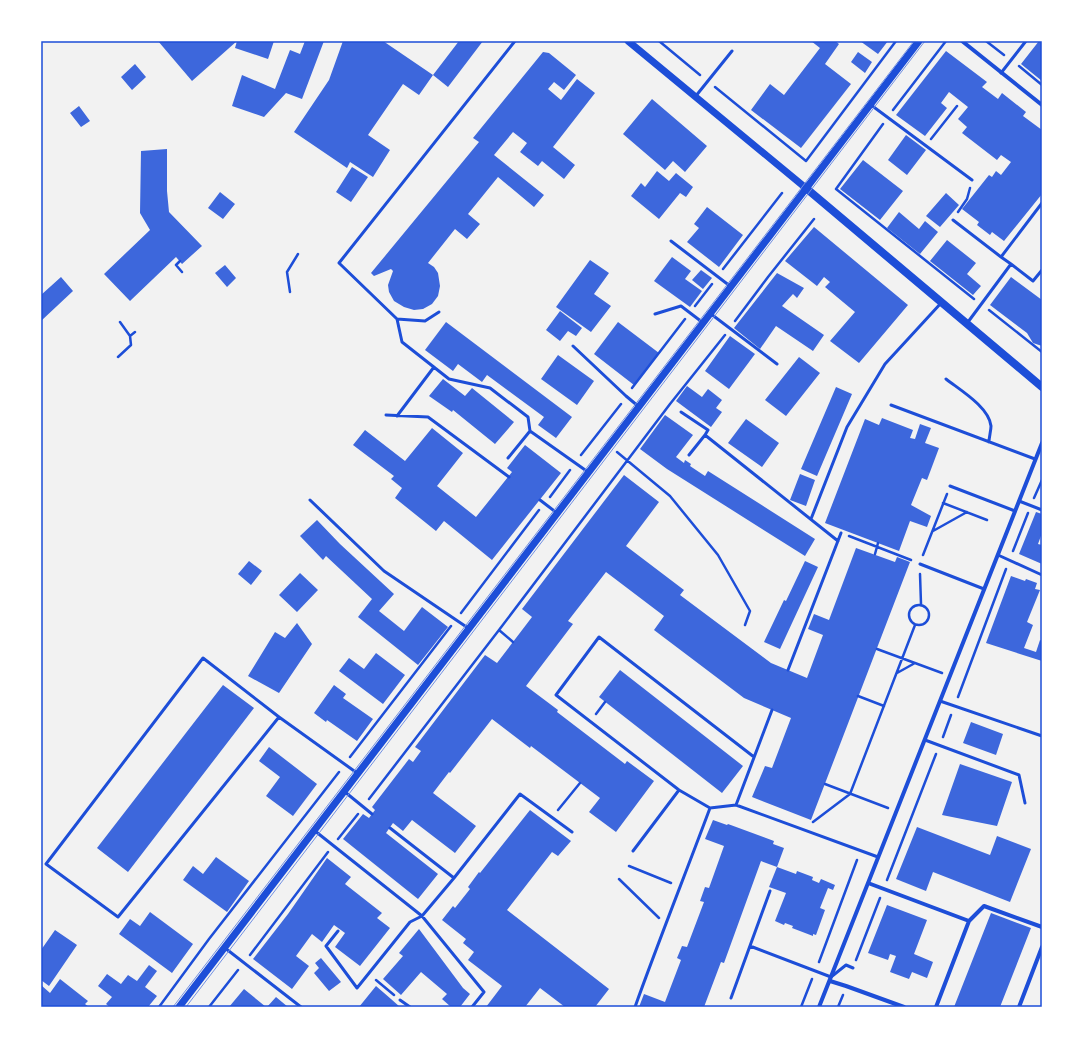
<svg xmlns="http://www.w3.org/2000/svg" width="1083" height="1048" viewBox="0 0 1083 1048" font-family="'DM Sans',sans-serif">
<style>
.building{fill:#3d67dc}
.lines{fill:none;stroke-linecap:round;stroke-linejoin:round}
.path{stroke:#1d4ed8;stroke-width:2.5}
.service{stroke:#1d4ed8;stroke-width:3}
.minor{stroke:#1d4ed8;stroke-width:4}
.tertiary{stroke:#1d4ed8;stroke-width:7}
.secondary{stroke:#1d4ed8;stroke-width:8}
.tram{stroke:#7290e2;stroke-width:1}
.neatline{fill:none;stroke:#1d4ed8;stroke-width:1.5}
</style>
<rect width="100%" height="100%" fill="#f2f2f2"/>
<!-- building -->
<path class="building" d="M158 41H274L268 59 235 48 237 41 192 81Z
M305 41H324L302 99 286 93 264 117 232 106 242 75 275 89 290 50 300 54Z
M343 41H383L433 75 419 95 403 84 368 135 390 150 373 177 350 162 347 168 294 132 329 80Z
M459 41H483L448 87 433 75Z
M811 41H835L839 44 825 64 851 84 801 148 751 110 770 84 784 95 820 48Z
M860 41H888L878 54Z
M1039 41H1042V81L1021 64Z
M946 51 987 82 982 87 998 99 1002 93 1026 112 1023 116 1042 130V194L1004 241 992 232 990 235 977 225 979 222 962 209 989 175 992 177 996 171 1001 175 1011 162 1001 155 997 160 962 133 967 127 958 119 968 107 949 92 941 103 947 108 925 136 896 115Z
M543 52 549 53 576 75 564 90 554 82 548 89 561 100 577 79 595 93 553 147 575 165 564 179 542 161 538 166 520 152 527 143 513 132 494 155 544 195 534 207 498 177 468 214 480 224 467 239 455 229 428 263 434 267 438 273 440 286 438 296 432 304 423 309 414 310 404 307 394 301 389 292 388 285 393 271 391 269 374 276 371 273 479 142 473 138Z
M858 52 872 62 865 73 851 62Z
M135 64 146 77 132 90 121 77Z
M652 99 707 146 685 172 673 161 665 170 623 134Z
M79 106 90 121 81 127 70 113Z
M906 135 926 150 907 175 888 160Z
M167 149V191L169 212 202 246 182 264 176 257 130 301 104 274 150 230 140 213 141 151Z
M863 160 903 191 880 220 840 189Z
M352 167 368 177 351 202 336 192Z
M657 171 669 181 676 173 693 187 686 197 680 193 659 219 631 196 641 183 645 187Z
M220 192 235 204 223 219 208 208Z
M946 193 959 205 940 227 926 216Z
M707 207 743 235 719 267 687 242 699 228 694 224Z
M899 212 919 229 925 221 938 232 920 254 887 228Z
M814 227 908 305 859 363 830 341 855 312 825 287 830 282 824 277 817 286 785 261Z
M947 240 976 263 967 274 981 286 973 295 930 261Z
M672 257 691 271 685 279 702 291 690 307 654 281Z
M590 260 609 273 594 294 611 306 591 332 556 307Z
M225 265 236 278 227 287 215 273Z
M701 270 712 278 703 289 692 280Z
M777 273 804 288 797 298 793 294 782 306 824 335 813 351 776 326 760 349 734 328Z
M61 277 73 291 41 321V295Z
M1011 277 1042 300V346L1033 343 1027 333 990 305Z
M560 311 582 328 576 336 568 331 560 341 546 330Z
M446 322 572 417 556 438 538 425 544 417 487 375 482 382 458 364 453 371 425 350Z
M618 322 659 353 634 385 594 354Z
M730 336 755 354 729 389 705 371Z
M558 355 594 381 577 405 541 379Z
M799 357 820 373 786 416 765 400Z
M443 379 465 396 472 388 514 422 495 444 453 410 452 412 429 396Z
M687 386 702 397 708 389 722 400 716 408 722 412 711 427 676 401Z
M836 387 852 394 817 476 801 469Z
M665 415 693 435 676 457 684 463 685 460 691 464 690 466 705 476 708 471 815 539 805 556 667 469 640 449Z
M882 418 913 430 910 438 915 439 920 424 931 428 925 443 939 448 927 480 922 478 911 505 931 516 927 527 910 521 899 551 825 523 865 419 879 425Z
M746 419 779 443 762 467 728 443Z
M432 428 463 453 437 486 476 517 512 472 507 468 525 445 561 473 492 560 444 521 436 531 395 498 402 488 391 479 394 476 353 445 365 430 405 461Z
M800 474 815 480 806 506 790 500Z
M624 475 659 502 626 546 684 590 680 595 771 663 807 678 823 635 808 629 814 614 829 620 856 548 895 562 897 557 910 562 811 820 752 797 765 766 772 768 791 718 744 698 654 630 664 616 606 572 568 621 573 624 526 686 558 710 557 712 625 764 627 761 654 781 616 832 589 812 600 798 531 746 530 748 492 719 450 773 449 772 433 793 476 826 455 853 412 820 403 831 393 823 386 833 438 874 418 899 343 839 363 814 369 818 375 810 372 807 409 759 413 762 421 751 415 747 485 655 497 663 532 617 522 609Z
M1036 512 1042 514V533L1038 544 1042 545V564L1019 554Z
M317 520 340 544 394 594 379 611 404 631 422 607 448 627 418 665 358 617 372 599 326 556 323 560 300 536Z
M249 561 262 571 251 585 238 574Z
M805 561 818 567 780 649 764 642 784 600 786 601Z
M300 573 318 590 297 612 279 595Z
M1011 576 1025 581 1026 579 1037 583 1035 589 1040 590 1027 622 1033 625 1024 648 1036 652 1040 640 1042 641V661L986 643Z
M297 623 312 644 279 693 248 676 275 632 285 638Z
M376 653 405 675 383 704 339 671 349 658 364 669Z
M620 670 743 766 722 793 599 697Z
M223 685 254 708 128 872 97 848Z
M334 685 346 694 343 698 373 719 357 741 327 720 326 722 314 713Z
M971 722 1003 734 996 755 963 743Z
M269 747 317 784 293 816 266 796 280 777 259 761Z
M960 764 1012 782 997 826 942 815Z
M530 810 571 841 558 856 552 852 507 910 609 989 595 1007H565L540 988 525 1007H486L502 986 468 960 474 952 463 943 466 939 442 920 453 906 455 908 470 889 468 887 479 872 480 873Z
M713 820 727 825 728 824 774 841 773 844 784 848 777 867 761 861 724 963 721 962 704 1007H639L644 994 665 1002 681 960 677 958 682 946 687 947 704 902 700 901 705 887 709 888 724 846 705 839Z
M917 827 990 855 997 836 1031 849 1010 902 933 872 926 891 896 879Z
M216 857 249 881 227 912 183 880 193 866 203 874Z
M327 858 351 877 345 884 382 913 377 918 390 928 360 966 335 947 345 933 334 925 322 942 312 934 296 956 309 966 292 989 253 959 288 914Z
M777 867 796 874 797 871 813 877 812 880 819 883 821 879 835 885 833 890 828 888 820 908 825 910 816 935 813 934V936L792 928 793 926 785 923 784 925 775 921 786 893 769 887Z
M887 905 927 920 914 954 933 962 927 978 912 972 909 979 890 972 896 956 890 954 888 960 868 953Z
M150 912 193 944 172 973 119 934 130 919 140 926Z
M991 913 1031 928 1000 1007H954Z
M419 929 463 988 470 994 460 1007H451L442 999 447 994 421 972 401 995 383 979 403 956 399 953Z
M55 930 77 945 49 986 41 980V950Z
M321 958 341 982 329 991 314 973 319 968 315 963Z
M149 965 157 971 145 987 157 996 148 1007H110L106 1004 112 997 98 986 107 974 121 984 128 975 137 981Z
M60 979 88 1001 85 1004 89 1007H41V985L50 993Z
M376 986 391 999 400 1007H359Z
M244 989 266 1007H229Z
M276 997 288 1007H267Z"/>
<g class="lines">
<!-- path -->
<path class="path" d="M659 41 700 75
M986 41 1004 55
M1019 66 1042 85
M715 87 806 161 896 41
M893 110 946 41
M883 124 836 189 974 299
M931 139 957 106
M958 212 967 199 970 188
M180 261 176 265 182 272
M723 269 782 193
M290 292 287 272 298 254
M695 306 712 284
M989 310 1042 352
M735 321 768 277 814 219
M130 336 135 332
M118 357 131 345 130 336 120 322
M632 388 685 319
M617 452 670 496 718 555 750 611 745 625
M581 455 621 404
M550 497 570 470
M1034 498 1042 480
M943 503 987 520
M933 531 967 512
M849 536 911 560
M1013 551 1028 513
M875 554 878 543
M923 555 947 494
M920 574 921 604
M909 615a10 10 0 1 1 20 0a10 10 0 1 1-20 0Z
M461 613 539 510
M499 630 513 642
M877 649 942 673
M897 673 915 663
M858 696 884 706
M958 697 1006 569
M596 714 605 702
M943 737 951 715
M350 757 451 626
M825 784 888 808
M369 799 499 630 670 404 725 335
M558 810 580 783
M813 822 850 794 915 625
M338 839 358 814
M629 866 671 883
M619 879 659 918
M887 880 936 754
M250 955 328 852
M856 960 880 898
M819 962 857 860
M376 980 394 995
M159 1007 209 939 339 772
M209 1007 238 970
M801 1007 812 979
M838 1007 843 995"/>
<!-- service -->
<path class="service" d="M515 41 339 263 397 319 402 342 449 379 490 388 528 417 530 431 588 472
M1001 73 1026 41
M695 97 732 51
M871 105 972 180
M953 220 1001 257
M671 241 730 286
M1011 264 1001 257 1042 203
M655 314 681 306 702 322
M711 314 777 364
M397 319 425 321 439 312
M968 322 1011 264 1033 281 1042 270
M573 346 626 396 638 406
M946 379C960 390 989 407 991 426 991 431 989 437 989 442
M891 405 1035 459
M681 412 708 430 705 435
M386 415 428 417 509 477
M397 416 434 367
M689 455 705 435 838 541
M508 458 530 431
M950 486 1015 511
M310 500 384 571 468 628
M540 500 557 513
M1019 501 1042 510
M811 519 847 427 885 364 942 302
M998 555 1042 575
M920 564 984 589
M788 670 841 533
M940 701 1042 736
M279 717 118 917 46 864 203 658 279 717 357 773
M925 740 1019 775 1025 803
M754 757 599 637 556 695 679 790 710 808 736 805 878 857
M345 792 372 814
M736 805 772 710
M390 828 454 878
M315 831 422 916 484 992 472 1007
M633 851 679 790
M338 931 326 946 357 988 410 922 422 916 454 878 520 794 572 832
M750 946 831 977 846 965 853 968
M225 948 301 1007
M731 998 770 891
M400 1000 410 1007
M635 1007C659 940 685 875 710 808"/>
<!-- minor -->
<path class="minor" d="M962 41 1042 105
M868 883 969 921 936 1007
M969 921 984 906 1042 927
M830 981 846 986 904 1007
M819 1007 1042 443
M1019 1007 1042 947"/>
<!-- tertiary -->
<path class="tertiary" d="M628 41 807 189
M179 1007 919 41"/>
<!-- secondary -->
<path class="secondary" d="M807 189 1042 387"/>
<!-- tram -->
<path class="tram" d="M173 1007 914 41
M186 1007 925 41"/>
</g>
<!-- border -->
<rect width="1083" height="1048" fill="none" stroke="#ffffff" stroke-width="84"/>
<rect x="42" y="42" width="999" height="964" class="neatline"/>
</svg>
